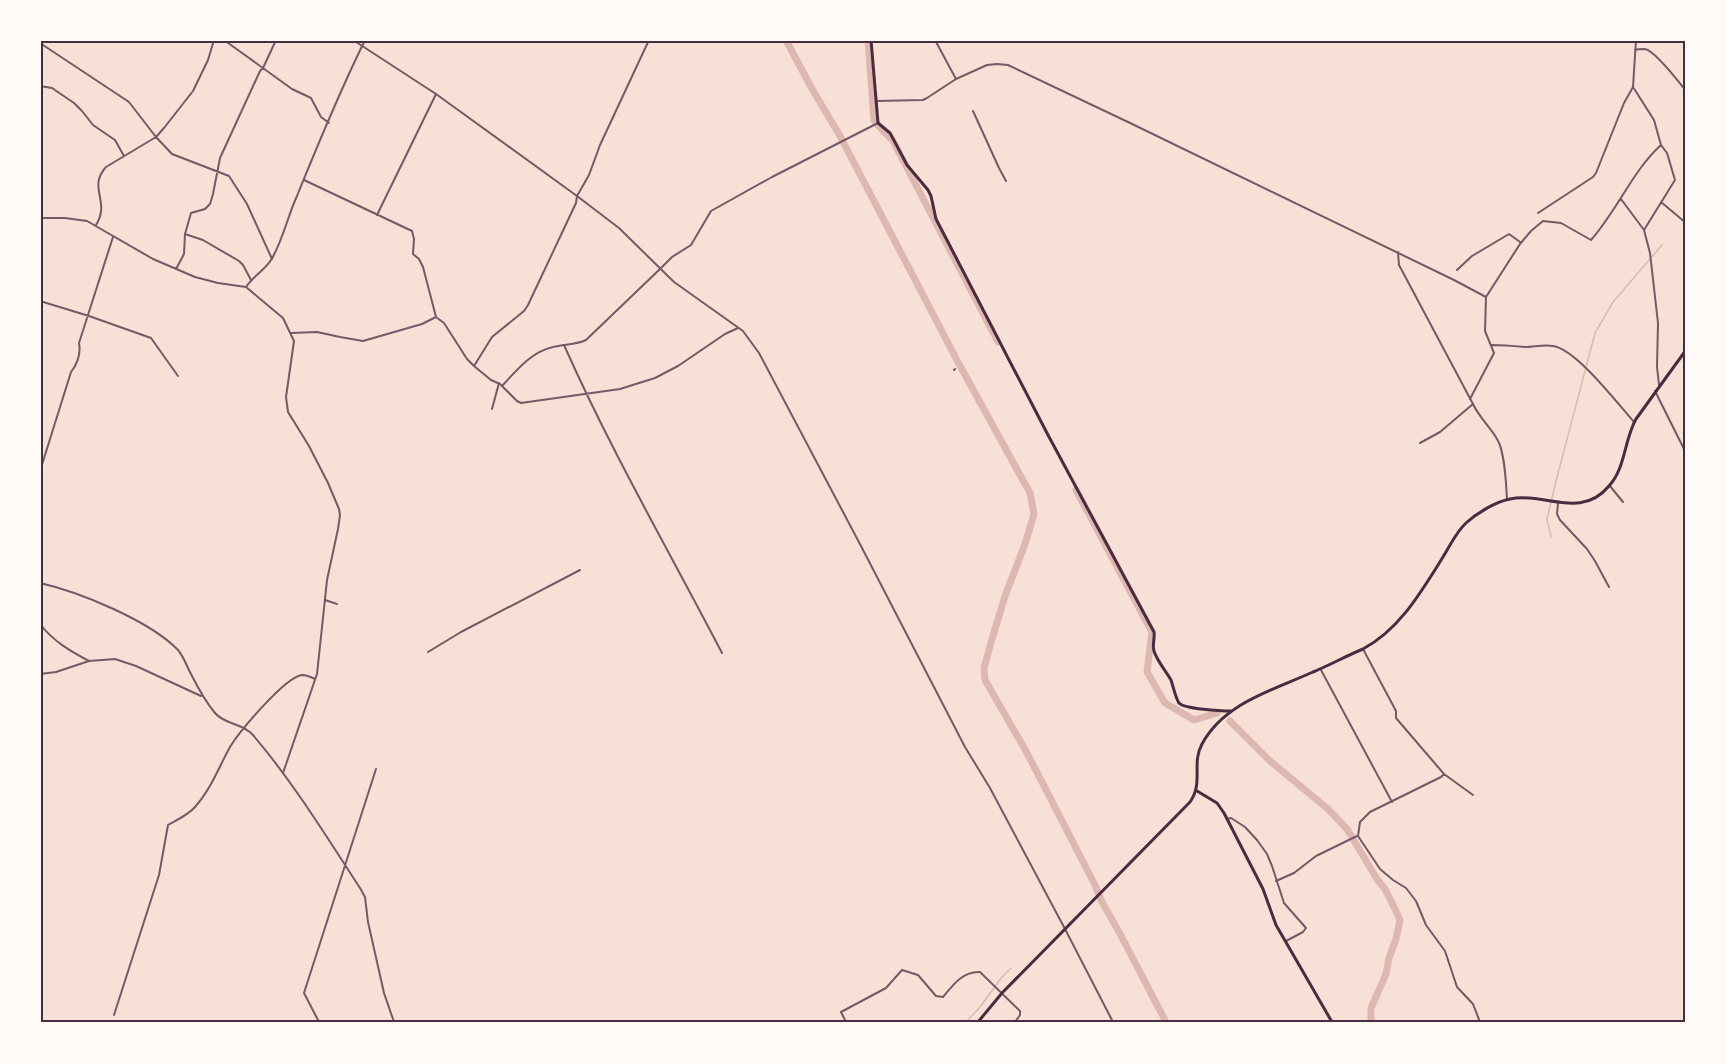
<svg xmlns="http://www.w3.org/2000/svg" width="1726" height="1063" viewBox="0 0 1726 1063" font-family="'Exo 2',sans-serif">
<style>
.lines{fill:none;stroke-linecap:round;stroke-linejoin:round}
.stream{stroke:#dcb8b0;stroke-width:1.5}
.river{stroke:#dcb8b0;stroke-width:7}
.minor{stroke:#755966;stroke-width:2}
.tertiary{stroke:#755966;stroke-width:2}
.secondary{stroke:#4a2c40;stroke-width:3}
.primary{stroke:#4a2c40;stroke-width:3}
.neatline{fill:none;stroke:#4a2c40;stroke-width:2}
</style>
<rect width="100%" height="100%" fill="#f7e1d7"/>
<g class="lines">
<!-- stream -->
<path class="stream" d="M1551 537 1547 519 1556 481 1595 333 1613 302 1662 245
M966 1022 981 1006 1001 978 1011 968"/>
<!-- river -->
<path class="river" d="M786 40 811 87 840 136 959 364 1030 493 1034 514 1025 544 1005 596 990 646 984 668 985 680 1026 751 1095 885 1102 902 1118 930 1166 1022
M868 40 874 120C879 128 887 134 893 141L998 342
M1076 490 1152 632 1147 672 1165 703 1194 720 1217 713
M1230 721 1270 761 1328 809 1347 829 1377 879 1385 889 1395 909 1400 920 1396 939 1389 958 1386 974 1371 1008V1022"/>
<!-- minor -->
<path class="minor" d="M224 40 292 89 311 98 321 117 329 123
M815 40H833
M861 40 863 42 871 41
M935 40 956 79
M40 43 129 102 156 137 172 154 229 176 247 204 272 259
M1635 50C1638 49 1643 49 1645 49 1655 51 1679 82 1686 91
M40 86 52 88 74 103 82 111 93 125 115 140 124 156
M1633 87 1654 120 1661 145 1667 153 1675 180 1644 230
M876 101 923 100 927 98 956 79 987 65 997 64 1008 65 1128 122 1454 280 1486 297
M973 111 999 168 1006 181
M304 180 412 231 414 239 413 254 419 259 423 267 436 317 444 323 467 359 474 366 491 380 500 384 517 401 521 403 620 389 655 378 678 366 725 334 738 328
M1621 199 1644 230 1650 253 1658 323 1657 367 1659 385
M1661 202 1686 223
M1538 213 1593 177 1596 173 1624 103 1633 87 1636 40
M377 215 436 94
M96 225C111 201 87 188 106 167L156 137 164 128 193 91 208 60 214 40
M185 234 203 240 239 261 243 265 251 280
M153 259 195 277 218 283 246 287 283 318 294 341 286 397 288 412 309 446 328 483 339 509 340 515 338 529 327 580 317 674 283 773
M176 269 184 254 185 234 191 213 205 209 210 204 213 194 220 158 260 71 263 68 276 40
M1457 270 1472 256 1509 234 1520 242
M246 287C253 276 264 271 271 260 282 243 288 215 297 196 318 144 340 91 365 40
M40 301 89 316 151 338 178 376
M291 333 317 332 340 337 363 341 422 324 436 317
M564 345C611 451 669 551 722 653
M1492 345C1503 345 1514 346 1525 347 1534 347 1544 344 1553 346 1576 349 1618 404 1634 422
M474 366 492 337 524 311 528 305 576 203 577 196 589 175 600 145 649 40
M954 370 955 369
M503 385C517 370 531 352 553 347 564 344 576 345 586 340L660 269
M1470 399 1494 353 1485 331 1486 297 1520 244 1531 231 1543 221 1561 223 1591 240C1617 211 1633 170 1661 145
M492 409 499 383
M1420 443 1440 432 1473 404C1479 417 1490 427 1497 439 1505 451 1506 484 1507 499
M40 471 71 372C78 363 81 354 79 343L113 237
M1610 486 1623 502
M1558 503 1557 514 1560 520 1587 549 1595 561 1609 587
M40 583C80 592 150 621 178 650 184 657 187 667 191 674 198 688 205 701 215 713 225 725 243 723 253 735 293 782 326 836 360 888L365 897 368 922 384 993 394 1022
M325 600 337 604
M40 624C53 641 70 651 89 661
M1363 649 1396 711V718L1444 774 1473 795
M428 652 461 632 580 570
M1321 670 1392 802
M40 674 56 672 89 661 115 659 136 666 201 696
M1444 774 1441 777 1370 812 1360 822 1358 836 1380 869 1393 880 1406 888 1416 901 1426 925 1445 951 1457 987 1473 1004 1480 1022
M1227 819 1231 818 1245 827 1257 840 1267 854 1272 866 1284 903 1306 928 1303 932 1286 941
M1276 881 1294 873 1316 856 1357 836
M1065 929 1113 1022
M114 1015 159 875 168 825C177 820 188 815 195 807 211 789 219 767 230 747 239 732 285 677 302 675 306 675 311 677 315 679
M319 1022 304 993 376 769
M846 1022 841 1012 886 988 902 970 918 975 936 996 943 997C953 985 963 971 980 972L1020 1011V1015L1015 1022"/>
<!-- tertiary -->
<path class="tertiary" d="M353 40 436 94 577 196 619 228 674 282 743 331 759 353 861 546 965 747 990 788 1065 929
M40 218H65L87 221 153 259
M1398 252 1399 265 1473 404
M660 269 672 257 691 245 711 211 772 177 878 123
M1655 391 1686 453"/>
<!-- secondary -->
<path class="secondary" d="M871 40 878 123 890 133 907 165 928 190 931 196 936 219 1048 435 1154 632C1155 639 1152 645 1154 651 1157 661 1166 671 1171 680 1173 686 1176 699 1179 703 1184 709 1222 711 1231 711
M1197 791 1217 803 1224 813 1263 889 1276 925 1332 1022"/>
<!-- primary -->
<path class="primary" d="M978 1022 1002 993 1190 802C1204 782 1191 764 1202 744 1224 703 1273 690 1313 672 1330 665 1346 656 1363 649 1400 629 1421 592 1443 557 1450 546 1456 532 1466 523 1477 513 1495 502 1510 499 1544 492 1581 520 1609 486 1626 467 1624 440 1636 419L1686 350"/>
</g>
<!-- border -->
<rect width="1726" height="1063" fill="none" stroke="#fffaf5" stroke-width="84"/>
<rect x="42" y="42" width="1642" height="979" class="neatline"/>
</svg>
